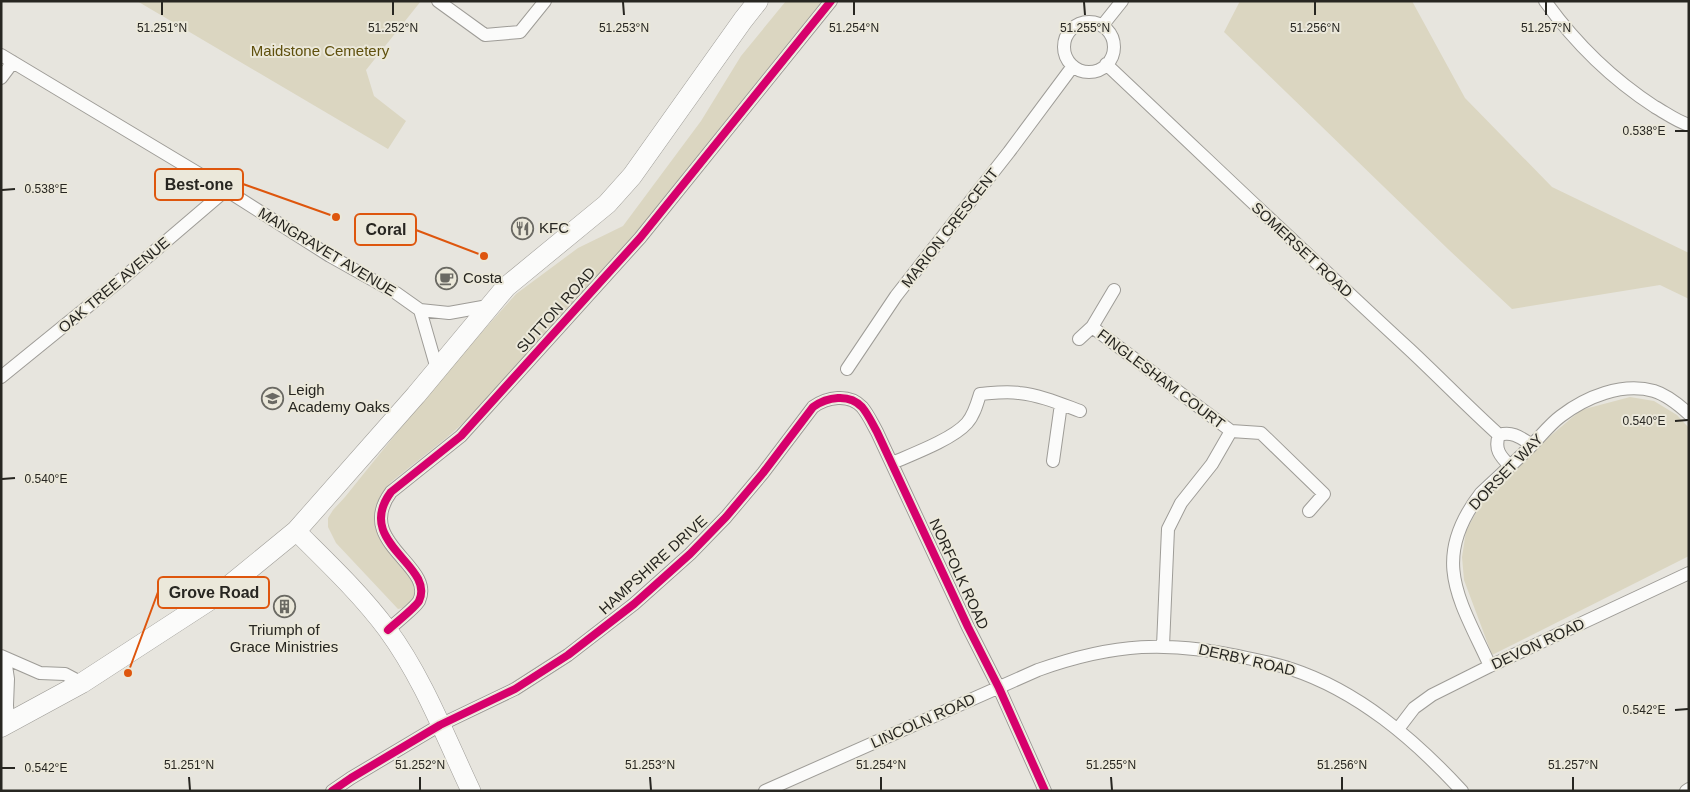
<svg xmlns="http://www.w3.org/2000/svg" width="1690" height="792" viewBox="0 0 1690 792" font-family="Helvetica,sans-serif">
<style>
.green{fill:#dbd6c1}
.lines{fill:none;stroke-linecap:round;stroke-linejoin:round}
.street-casing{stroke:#9e9c97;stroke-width:14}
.secondary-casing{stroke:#9e9c97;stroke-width:20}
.primary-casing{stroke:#9e9c97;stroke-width:21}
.street{stroke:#fbfbfa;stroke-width:12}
.secondary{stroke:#fbfbfa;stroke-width:19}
.primary{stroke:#fbfbfa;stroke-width:20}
.cycleway-casing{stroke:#ebe8da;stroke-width:11}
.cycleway{stroke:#d6006c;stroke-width:8}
.ticks{fill:none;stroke:#272621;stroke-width:2}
.labels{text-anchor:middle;stroke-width:4;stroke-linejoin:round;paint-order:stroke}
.park-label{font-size:15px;fill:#5f500d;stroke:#ebe8da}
.poi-label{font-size:15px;fill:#272621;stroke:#ebe8da;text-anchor:start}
.street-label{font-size:15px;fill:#272621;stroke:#ebe8da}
.ticks-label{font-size:12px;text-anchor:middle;fill:#272621;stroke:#ebe8da;stroke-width:4;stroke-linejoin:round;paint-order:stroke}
.leader{fill:none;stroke:#de560d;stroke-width:2}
.callout-dot{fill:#de560d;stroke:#ebe8da;stroke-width:2}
.callout{fill:#ebe8da;stroke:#de560d;stroke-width:2}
.callout-label{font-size:16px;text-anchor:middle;font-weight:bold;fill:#272621}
</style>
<rect width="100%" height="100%" fill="#e7e5de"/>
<!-- green -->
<path class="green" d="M137 1H421L366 70 374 96 406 121 388 149Z
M786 1H824L633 238 476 412 445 439 391 482 383 492 377 507 416 580 415 598 407 607 398 609 336 543 328 527V518L333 510 345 497 440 379 516 294 578 248 623 226 701 121 741 56Z
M1240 1H1412L1465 98 1552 187 1689 253V299L1660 285 1512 309 1448 249 1224 32Z
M1630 397 1654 401 1677 415 1689 428V556L1492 655 1464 580 1462 557 1466 531 1484 498 1523 459 1581 410Z"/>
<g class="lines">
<defs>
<path id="street" d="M438 1 485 35 520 32 545 1
M1545 1C1575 43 1612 79 1655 107 1666 113 1676 121 1689 125
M1064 47a25 25 0 1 1 50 0a25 25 0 1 1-50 0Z
M1102 26 1122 1
M1 55 226 190 330 256 396 293 420 310 437 369
M1106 64C1207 159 1307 255 1409 349 1439 377 1468 407 1499 435 1494 449 1500 456 1510 466
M1 78 13 62
M1114 290 1092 327 1231 431
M420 310 449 313 488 306
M1079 339 1092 327
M847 369 896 296 1009 152 1073 66
M1 377 123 278 226 190
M1499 435C1513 431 1521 438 1532 445
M1053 461 1061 404
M892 463C913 454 953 439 967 423 974 415 977 404 980 394 993 393 1006 391 1019 393 1040 395 1061 404 1080 411
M388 630C394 624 415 608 419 601 436 565 353 543 391 492L461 436 640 238 831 1
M1163 646 1168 529 1181 503 1212 464 1231 431 1261 433 1324 494 1309 511
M1 656 40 673 65 674 82 683
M5 659 8 679 7 705 8 723
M1490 666C1460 600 1429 560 1481 493 1498 477 1515 462 1531 446 1541 436 1550 424 1561 416 1586 397 1622 382 1654 391 1667 395 1678 404 1689 414
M1398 729 1414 708 1432 695 1490 666 1689 573
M332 791 351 778 440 725 515 689 568 655 634 604 690 554 726 517 763 473 813 407C827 397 849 393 862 407 868 414 872 423 877 432L968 627 999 688 1045 791
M765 791 1038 670C1114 643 1168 640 1247 658 1261 661 1277 664 1291 669 1358 691 1414 739 1462 791
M1686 791 1689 789"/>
<path id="secondary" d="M296 531C328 563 360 593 387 629 423 678 445 736 471 791"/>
<path id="primary" d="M1 727 82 683 219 594 296 531 416 395 506 287 607 204 632 176 743 20 758 1"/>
</defs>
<!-- street casing -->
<use href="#street" class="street-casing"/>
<!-- secondary casing -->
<use href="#secondary" class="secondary-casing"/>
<!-- primary casing -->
<use href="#primary" class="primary-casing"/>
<!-- street -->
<use href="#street" class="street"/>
<!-- secondary -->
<use href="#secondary" class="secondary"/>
<!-- primary -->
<use href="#primary" class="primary"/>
<defs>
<path id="cycleway" d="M388 630C394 624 415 608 419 601 436 565 353 543 391 492L461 436 640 238 831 1
M332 791 351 778 440 725 515 689 568 655 634 604 690 554 726 517 763 473 813 407C827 397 849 393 862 407 868 414 872 423 877 432L968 627 999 688 1045 791"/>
</defs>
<!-- cycleway casing -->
<use href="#cycleway" class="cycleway-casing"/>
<!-- cycleway -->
<use href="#cycleway" class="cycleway"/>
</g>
<!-- ticks -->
<path class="ticks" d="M162 2V15M393 2V15M623 2 624 15M854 2V15M1084 2 1085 15M1315 2V15M1546 2V15M1675 131H1688M2 190 15 189M1675 421 1688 420M2 479 15 478M1675 710 1688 709M2 768H15M189 777 190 790M420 777V790M650 777 651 790M881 777V790M1111 777 1112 790M1342 777V790M1573 777V790"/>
<!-- icons -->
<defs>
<symbol id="restaurant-ring" viewBox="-11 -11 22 22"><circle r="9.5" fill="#ebe8da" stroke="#6a6963" stroke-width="1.5"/><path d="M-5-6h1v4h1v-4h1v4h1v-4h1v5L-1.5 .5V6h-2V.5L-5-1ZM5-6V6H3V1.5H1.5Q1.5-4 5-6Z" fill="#6a6963"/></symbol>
<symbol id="cafe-ring" viewBox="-11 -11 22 22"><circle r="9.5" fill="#ebe8da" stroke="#6a6963" stroke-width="1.5"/><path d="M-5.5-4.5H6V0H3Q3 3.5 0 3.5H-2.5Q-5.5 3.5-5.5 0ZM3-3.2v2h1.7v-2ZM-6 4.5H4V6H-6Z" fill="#6a6963"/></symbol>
<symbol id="school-ring" viewBox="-11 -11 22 22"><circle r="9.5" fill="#ebe8da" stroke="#6a6963" stroke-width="1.5"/><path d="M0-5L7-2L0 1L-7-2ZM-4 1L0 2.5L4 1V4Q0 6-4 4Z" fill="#6a6963"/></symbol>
<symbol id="building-ring" viewBox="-11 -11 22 22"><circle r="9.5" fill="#ebe8da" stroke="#6a6963" stroke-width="1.5"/><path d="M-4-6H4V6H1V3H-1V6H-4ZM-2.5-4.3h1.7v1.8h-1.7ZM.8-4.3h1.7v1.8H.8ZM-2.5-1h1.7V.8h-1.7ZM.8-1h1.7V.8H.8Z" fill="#6a6963"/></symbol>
</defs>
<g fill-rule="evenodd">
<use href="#restaurant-ring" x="510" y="216" width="25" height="25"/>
<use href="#cafe-ring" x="434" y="266" width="25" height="25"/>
<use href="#school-ring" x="260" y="386" width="25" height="25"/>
<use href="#building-ring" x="272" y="594" width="25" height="25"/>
</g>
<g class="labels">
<!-- park labels -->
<g class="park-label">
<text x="320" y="56">Maidstone Cemetery</text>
</g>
<!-- poi labels -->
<g class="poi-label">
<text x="539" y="233">KFC</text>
<text x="463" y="283">Costa</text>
<text x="288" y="395">Leigh<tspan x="288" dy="17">Academy Oaks</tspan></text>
<text x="284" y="635" text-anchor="middle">Triumph of<tspan x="284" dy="17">Grace Ministries</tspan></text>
</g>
<!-- street labels -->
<g class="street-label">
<text transform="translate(950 228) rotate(-52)" y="5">MARION CRESCENT</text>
<text transform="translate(1302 250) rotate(43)" y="5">SOMERSET ROAD</text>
<text transform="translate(327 252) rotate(31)" y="5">MANGRAVET AVENUE</text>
<text transform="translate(114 285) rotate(-40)" y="5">OAK TREE AVENUE</text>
<text transform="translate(556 310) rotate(-48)" y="5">SUTTON ROAD</text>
<text transform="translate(1161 379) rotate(37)" y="5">FINGLESHAM COURT</text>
<text transform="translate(1506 472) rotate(-46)" y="5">DORSET WAY</text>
<text transform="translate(653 565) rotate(-42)" y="5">HAMPSHIRE DRIVE</text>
<text transform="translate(959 574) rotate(65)" y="5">NORFOLK ROAD</text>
<text transform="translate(1538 644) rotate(-25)" y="5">DEVON ROAD</text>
<text transform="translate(1247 660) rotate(13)" y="5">DERBY ROAD</text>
<text transform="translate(923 721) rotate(-24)" y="5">LINCOLN ROAD</text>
</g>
</g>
<g class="ticks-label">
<text x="162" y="32">51.251°N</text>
<text x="393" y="32">51.252°N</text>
<text x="624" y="32">51.253°N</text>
<text x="854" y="32">51.254°N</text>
<text x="1085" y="32">51.255°N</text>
<text x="1315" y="32">51.256°N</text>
<text x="1546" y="32">51.257°N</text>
<text x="1644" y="135">0.538°E</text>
<text x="46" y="193">0.538°E</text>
<text x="1644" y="425">0.540°E</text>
<text x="46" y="483">0.540°E</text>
<text x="1644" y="714">0.542°E</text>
<text x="189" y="769">51.251°N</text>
<text x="420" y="769">51.252°N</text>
<text x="650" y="769">51.253°N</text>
<text x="881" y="769">51.254°N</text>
<text x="1111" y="769">51.255°N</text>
<text x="1342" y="769">51.256°N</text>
<text x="1573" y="769">51.257°N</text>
<text x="46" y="772">0.542°E</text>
</g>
<!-- callouts -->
<path class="leader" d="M336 217L243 184M484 256L416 230M128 673L158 592"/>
<g class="callout-dot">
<circle cx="336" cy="217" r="5"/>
<circle cx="484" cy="256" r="5"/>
<circle cx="128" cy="673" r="5"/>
</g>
<g class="callout">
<rect x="155" y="169" width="88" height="31" rx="5"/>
<rect x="355" y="214" width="61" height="31" rx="5"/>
<rect x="158" y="577" width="111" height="31" rx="5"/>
</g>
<g class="callout-label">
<text x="199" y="190">Best-one</text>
<text x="386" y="235">Coral</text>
<text x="214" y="598">Grove Road</text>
</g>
<!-- border -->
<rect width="1690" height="792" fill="none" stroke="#272621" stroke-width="5"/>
</svg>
